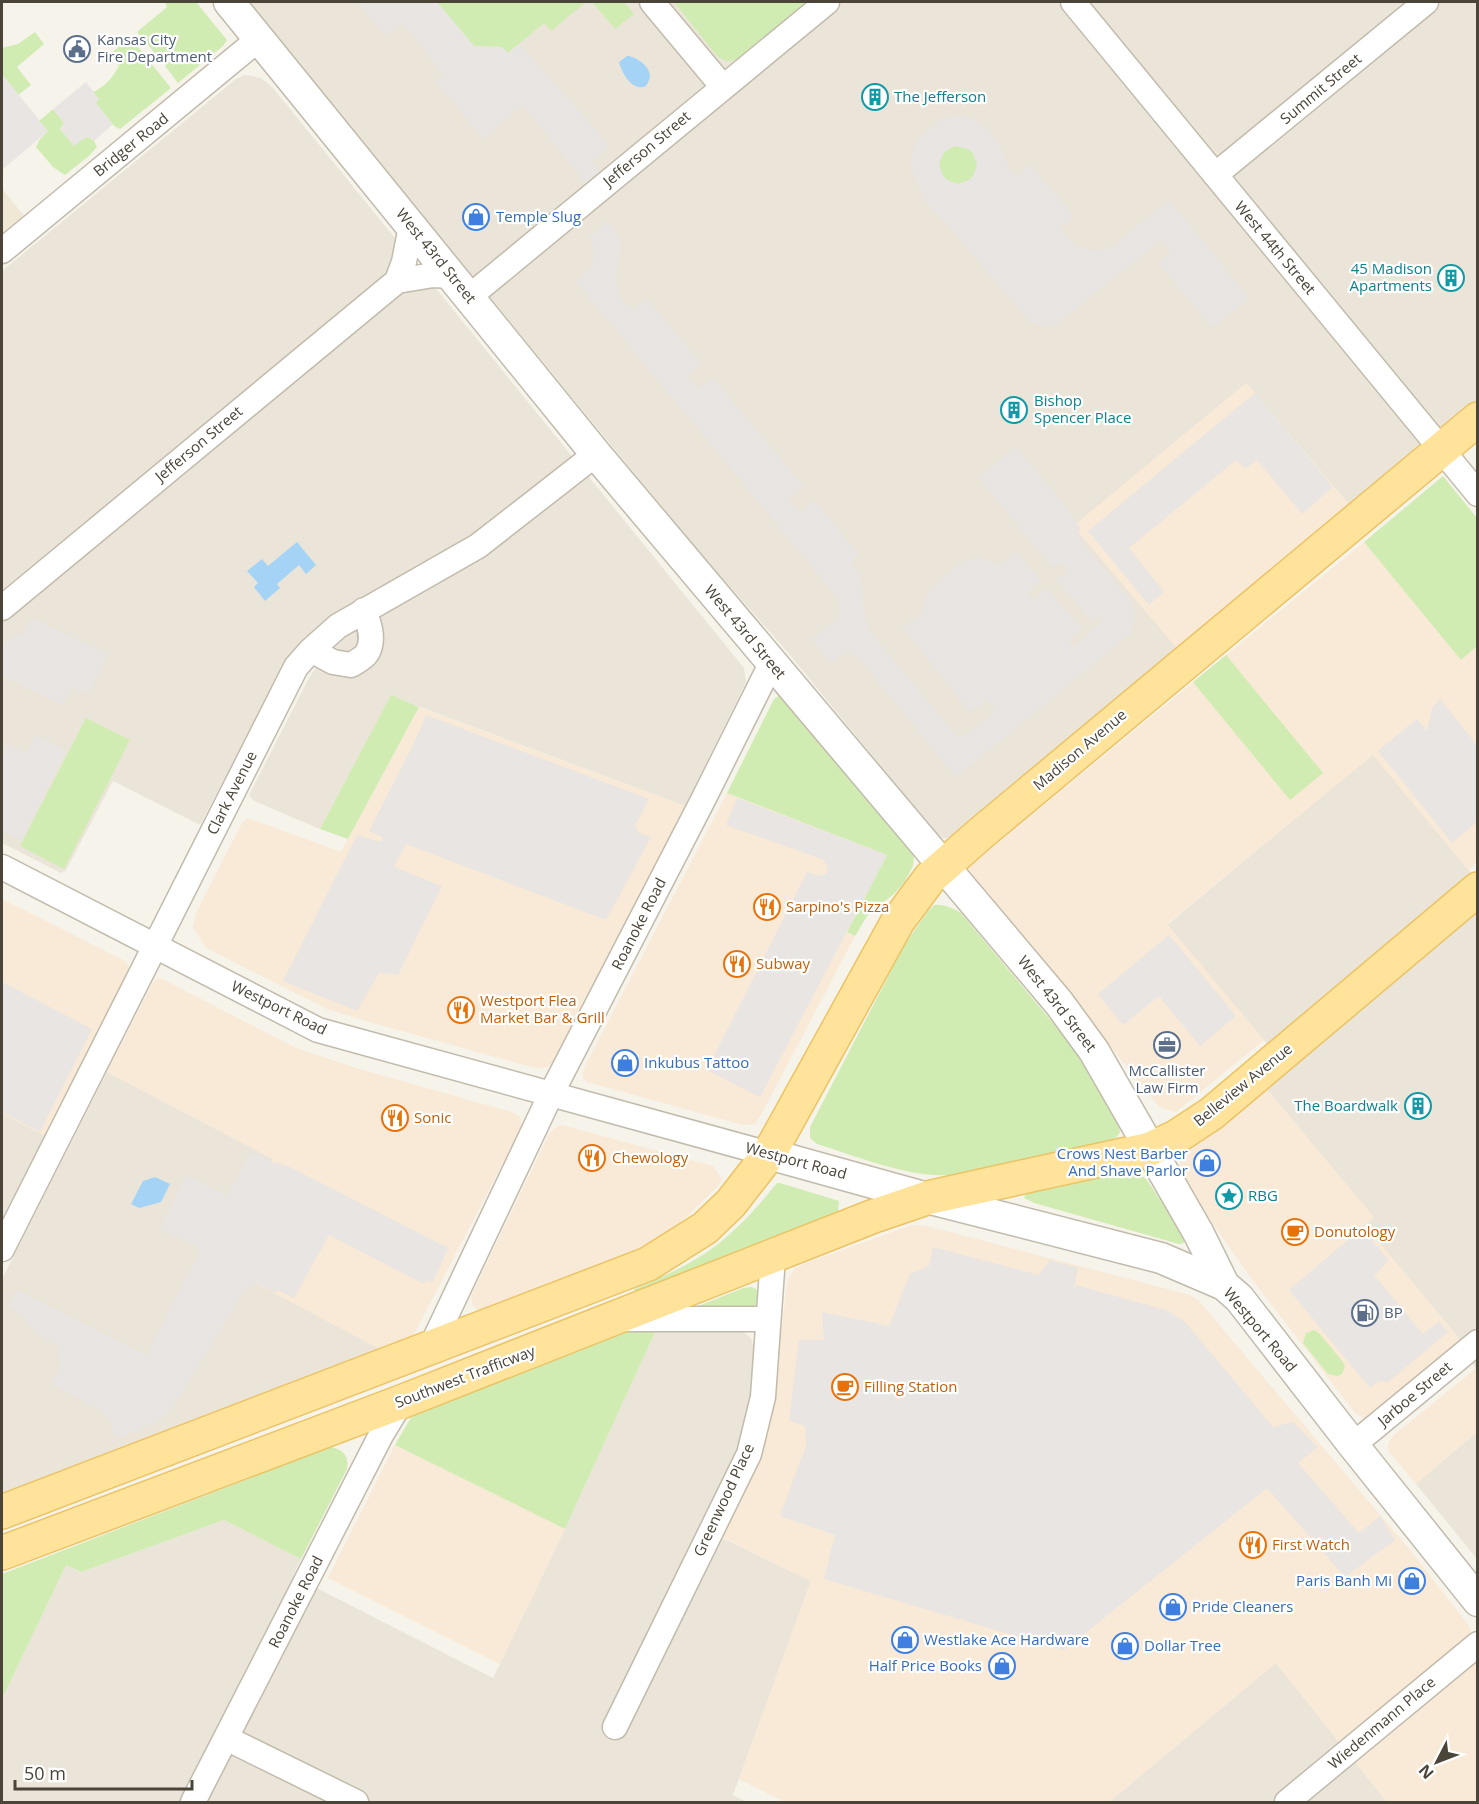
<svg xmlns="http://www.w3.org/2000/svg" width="1479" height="1804" viewBox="0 0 1479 1804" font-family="'Open Sans',sans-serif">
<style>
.residential{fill:#eae5d8}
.commercial{fill:#f8ead6}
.education{fill:#f0e8d4}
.grass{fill:#d1ecb2}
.parking{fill:#e8e5e2;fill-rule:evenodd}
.water{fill:#a5d3f5}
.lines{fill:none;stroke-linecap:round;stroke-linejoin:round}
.minor-casing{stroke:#c2bbac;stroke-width:27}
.tertiary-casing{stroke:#c2bbac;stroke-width:33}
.primary-casing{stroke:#ebc364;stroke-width:36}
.minor{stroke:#fff;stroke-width:24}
.tertiary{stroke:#fff;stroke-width:30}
.primary{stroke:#ffe39b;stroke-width:33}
.labels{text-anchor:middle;stroke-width:4.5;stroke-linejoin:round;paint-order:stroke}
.service-label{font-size:15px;fill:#4e5e75;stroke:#fff;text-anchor:start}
.street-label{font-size:15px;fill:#4b4438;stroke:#fff}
.culture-label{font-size:15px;fill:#0d838f;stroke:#fff;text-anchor:start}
.shop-label{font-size:15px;fill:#366cbe;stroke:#fff;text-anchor:start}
.food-label{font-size:15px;fill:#c56008;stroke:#fff;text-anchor:start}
</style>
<rect width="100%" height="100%" fill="#f6f3eb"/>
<!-- residential -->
<path class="residential" d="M247 2H1477V404L1352 508 1246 383 1179 651 952 838H941L932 829 785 649 695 547Z
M245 75 261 78 273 88 744 668 746 682 685 806 391 696 320 829 254 801 249 795 310 676 316 668 288 657 200 825 113 781 66 870 61 873 2 843V271L236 79Z
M1373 754 1465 866 1477 878V1372L1463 1343 1364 1225 1373 1217 1266 1088 1289 1070 1167 925Z
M107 1072 273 1159 384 1352 2 1500V1279Z
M2 1113 45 1136 2 1219Z
M656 1330 741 1331 750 1337 755 1348 756 1368 749 1414 740 1445 702 1528 811 1581 733 1795 746 1802H2V1699L66 1565 81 1572 224 1520 301 1559 293 1576 493 1678 565 1529Z
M1477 1432V1559L1416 1484Z
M1276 1663 1387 1802H1109Z"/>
<!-- commercial -->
<path class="commercial" d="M1246 383 1352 508 1179 651 1073 526Z
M1364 542 1461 659 1477 646V862L1469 870 1465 866 1373 755 1167 924 1264 1040 1176 1112 1159 1107 967 868Z
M419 707 685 806 553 1063 548 1067 539 1069 366 1021 327 1009 206 948 193 927 196 913 242 823 248 818 341 852Z
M727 793 887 855 847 932 855 936 762 1113 755 1124 743 1125 587 1082 582 1076 584 1068Z
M2 899 125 961 129 966 126 976 45 1136 2 1113Z
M155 979H162L294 1047 356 1068 512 1112 520 1117 521 1124 517 1136 414 1334 408 1342 385 1352 219 1264 273 1159 107 1072Z
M1266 1088 1374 1217 1365 1225 1463 1343 1366 1419 1356 1414 1248 1274 1176 1171 1185 1152Z
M562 1125 713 1166 722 1179 717 1187 679 1224 639 1251 486 1311 477 1310 472 1304 471 1296 549 1134 556 1127Z
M912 1225 927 1226 1190 1295 1199 1301 1410 1550 1469 1626 1471 1630 1470 1638 1343 1747 1276 1663 1109 1802H785L739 1779 811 1581 720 1536 754 1469 767 1435 773 1405 776 1351 780 1340 788 1279 796 1268 806 1263Z
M1475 1369 1478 1372 1477 1432 1416 1484 1389 1452 1388 1444 1393 1436Z
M395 1445 565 1529 500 1664 328 1578Z
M1477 1662V1802H1387L1356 1763Z"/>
<!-- education -->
<path class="education" d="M2 189 25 217 2 236Z"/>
<!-- grass -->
<path class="grass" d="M165 2H196L227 40 223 46 178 83 165 66 171 60 166 54 160 59 137 32 167 7Z
M437 2H586L551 31 544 23 508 53 502 47 474 46Z
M592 2H624L634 14 615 29Z
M674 2H811L742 57C732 62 727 63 717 56Z
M35 32 44 44 17 67 31 85 18 95 2 74V48L18 44Z
M130 37 171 88 120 129 114 126 95 102 93 92C106 86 112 78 119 66L109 55Z
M53 109 64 123 60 129 74 145 84 138 88 137 94 141 97 147 89 156 65 175 53 167 36 147 40 139 48 131 39 121Z
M939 165a19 19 0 1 1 38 0a19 19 0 1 1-38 0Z
M1443 476 1477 518V646L1461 660 1364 542Z
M1226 655 1323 773 1290 800 1193 682Z
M391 695 419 707 348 839 320 829Z
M780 695 909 847 914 857 913 866 905 881 895 893 867 916 855 936 847 932 887 855 727 793 774 699Z
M86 718 130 740 64 869 20 846Z
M934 905C944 904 952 908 961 913L1083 1059 1117 1118 1120 1132 1117 1137 1107 1142 949 1175C909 1178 856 1156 817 1144L810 1138V1127L905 944 928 911Z
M1137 1171 1147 1180 1186 1239 1184 1243 1179 1244 1034 1203 1024 1198 1026 1192 1128 1172Z
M777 1183H780L839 1201 838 1213 635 1292 634 1289C670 1274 705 1258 733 1231 749 1217 763 1200 777 1183Z
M751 1287 756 1289 760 1296 761 1308 686 1311 743 1288Z
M656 1330 565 1529 395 1445 410 1419 417 1412 625 1332Z
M1314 1330 1319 1333 1343 1362 1345 1366 1342 1374 1338 1376 1328 1374 1303 1343 1306 1333Z
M331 1447C344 1450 349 1456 347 1469L301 1559 224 1520 81 1572 66 1565 2 1699V1574Z"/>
<!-- parking -->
<path class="parking" d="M357 2H437L474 46 502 47 508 53 519 44 610 146 591 162 601 173 586 187 585 182 523 105 483 139 436 81 443 74 403 23 386 36Z
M2 74 48 131 2 170Z
M86 82 99 99 96 103 113 124 94 141 91 138 86 137 74 146 60 129 64 123 53 109Z
M963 116 971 119 989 130 996 139 1010 169 1016 176 1030 165 1074 216 1060 229 1074 245 1090 251 1103 250 1113 246 1169 200 1249 298 1212 328 1159 263 1171 252 1161 240 1058 323 1050 327 1040 326 1030 322 954 232 926 202 913 173 911 162 912 153 919 138 939 121 948 117ZM955 146 968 149 973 153 977 165 973 176 969 180 958 184 947 180 943 176 939 164 944 152Z
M608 221 619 237 620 248 616 276 619 294 624 302 628 307 634 309 647 298 701 364 689 375V380L698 389 713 378 803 486 789 497V500L796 510 802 511 815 501 858 554 850 562 860 576 866 623 868 629 956 736 964 737 992 714 994 709 986 700 970 712 903 628 922 613 929 590 963 561 979 558 1001 564 1015 552 1040 580 1027 593 1030 599H1035L1047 588 1082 630 1068 641 1072 647H1074L1105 619 1100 616 1093 622 1057 580 1068 571 1065 564H1058L1053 568 978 477 1016 447 1066 507 1080 527 1078 538 1130 600 1134 612V622L1131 633 956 777 858 657 848 653H844L831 663 812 639 839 617 841 614 838 598 576 281 592 267 594 249 592 242 589 237Z
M1255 393 1333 487 1302 514 1257 460 1245 469 1236 460 1129 548 1164 592 1149 605 1088 531Z
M32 618 108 654 88 695 71 687 63 705 2 676V644L17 634 23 636Z
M1440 699 1477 745V822L1452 843 1378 751 1417 719 1427 731 1432 708Z
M426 715 649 799 635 826 639 833 651 837 606 920 406 844 394 867 442 886 398 975 379 973 357 1011 283 981 357 835 381 842 383 837 369 831 414 743Z
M36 735 66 751 21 841 2 831V758L8 745 26 754Z
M737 798 887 855 760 1097 707 1070 807 872 818 876 826 874 828 869 824 860 726 825Z
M1169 935 1236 1016 1200 1046 1159 996 1123 1025 1098 994Z
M2 982 92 1029 40 1132 2 1112Z
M251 1152 274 1163 286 1165 444 1246 449 1247 432 1283 426 1280 424 1284 329 1235 294 1298 277 1290 275 1293 256 1283 244 1291 172 1409 153 1425 115 1439 109 1417 104 1412 53 1385 60 1365 58 1346 39 1335 32 1329 23 1315 9 1306 17 1290 147 1356 201 1249 160 1229 187 1175 227 1196Z
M1362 1228 1389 1261 1374 1275 1423 1334 1439 1321 1448 1332 1387 1383 1384 1381H1379L1370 1388 1289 1290Z
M933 1247 1039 1275 1050 1260 1078 1268 1073 1293 1076 1285 1169 1311 1186 1323 1273 1427 1293 1422 1318 1447 1298 1463 1359 1533 1380 1516 1395 1540 1345 1577 1267 1488 1064 1650 824 1579 835 1535 780 1516 806 1446 805 1426 789 1421 799 1340H824L822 1312 889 1326 910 1274 929 1266Z"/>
<!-- water -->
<path class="water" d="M627 56C635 56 650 66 650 76 650 78 647 85 646 86 633 92 622 74 619 62Z
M297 542 316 565 306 574 299 565 277 584 280 588 265 601 254 587 258 583 247 571 262 559 268 566Z
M155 1177 170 1184 161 1202 139 1208 131 1204 143 1181Z"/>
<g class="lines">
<defs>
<path id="minor" d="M652 2 723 87
M1073 2 1478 494
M1215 175 1426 2
M2 251 260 38
M397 281 404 262 411 226
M469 297 827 2
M2 608 397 281 433 275 452 276
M311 650 333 662 351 665C356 662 364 658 367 653 375 640 369 623 364 610
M2 867 318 1030 769 1154
M2 1249 296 667 311 650 338 626 478 546 596 454
M624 1319H768
M431 1347 551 1094 703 800 771 664
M1353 1445 1478 1342
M615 1727 749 1454 763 1397 773 1257
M226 1738 356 1802
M193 1802 381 1435 401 1402
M1287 1802 1478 1644"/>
<path id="tertiary" d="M229 2 596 454 1059 1003 1094 1051 1199 1234 1224 1285
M769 1154 927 1198 1161 1258 1224 1285 1239 1298 1353 1445 1478 1601"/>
<path id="primary" d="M2 1512 648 1264 705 1228 731 1203 769 1154 898 921 930 878 980 834 1478 419
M2 1553 401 1402 874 1216 927 1198 1150 1149 1176 1137 1211 1114 1478 889"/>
</defs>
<!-- minor casing -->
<use href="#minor" class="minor-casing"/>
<!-- tertiary casing -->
<use href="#tertiary" class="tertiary-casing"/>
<!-- primary casing -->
<use href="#primary" class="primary-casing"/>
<!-- minor -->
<use href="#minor" class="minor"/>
<!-- tertiary -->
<use href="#tertiary" class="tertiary"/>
<!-- primary -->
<use href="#primary" class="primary"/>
</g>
<!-- icons -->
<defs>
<symbol id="civic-ring" viewBox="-11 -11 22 22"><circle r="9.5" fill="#fff" stroke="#5c6f8a" stroke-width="1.5"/><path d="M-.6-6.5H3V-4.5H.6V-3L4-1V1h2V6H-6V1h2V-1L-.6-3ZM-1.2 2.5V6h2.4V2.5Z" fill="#5c6f8a"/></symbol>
<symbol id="building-ring" viewBox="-11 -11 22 22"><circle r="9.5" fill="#fff" stroke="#0f9aa8" stroke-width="1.5"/><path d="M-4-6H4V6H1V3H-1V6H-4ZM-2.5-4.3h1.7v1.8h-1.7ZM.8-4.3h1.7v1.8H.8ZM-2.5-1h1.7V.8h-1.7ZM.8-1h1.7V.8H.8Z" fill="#0f9aa8"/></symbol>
<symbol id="shop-ring" viewBox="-11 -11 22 22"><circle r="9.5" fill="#fff" stroke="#3f7fe0" stroke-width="1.5"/><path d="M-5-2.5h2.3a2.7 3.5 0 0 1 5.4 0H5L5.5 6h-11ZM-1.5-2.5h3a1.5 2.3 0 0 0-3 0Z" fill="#3f7fe0"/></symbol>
<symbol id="restaurant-ring" viewBox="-11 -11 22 22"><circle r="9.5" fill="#fff" stroke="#e8710a" stroke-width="1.5"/><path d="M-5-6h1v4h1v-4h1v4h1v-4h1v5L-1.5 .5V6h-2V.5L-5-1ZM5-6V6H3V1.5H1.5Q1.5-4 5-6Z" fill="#e8710a"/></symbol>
<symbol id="office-ring" viewBox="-11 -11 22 22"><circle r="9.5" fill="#fff" stroke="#5c6f8a" stroke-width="1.5"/><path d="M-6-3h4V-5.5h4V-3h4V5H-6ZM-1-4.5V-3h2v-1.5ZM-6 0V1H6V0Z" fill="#5c6f8a"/></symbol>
<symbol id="sight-ring" viewBox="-11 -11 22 22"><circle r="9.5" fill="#fff" stroke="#0f9aa8" stroke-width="1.5"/><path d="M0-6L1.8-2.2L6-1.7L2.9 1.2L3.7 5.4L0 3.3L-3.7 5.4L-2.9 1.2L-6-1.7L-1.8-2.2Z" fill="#0f9aa8"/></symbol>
<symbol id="cafe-ring" viewBox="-11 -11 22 22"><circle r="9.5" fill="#fff" stroke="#e8710a" stroke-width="1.5"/><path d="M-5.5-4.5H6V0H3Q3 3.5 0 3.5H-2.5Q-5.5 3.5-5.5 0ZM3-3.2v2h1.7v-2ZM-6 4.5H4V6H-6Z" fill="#e8710a"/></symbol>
<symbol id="fuel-ring" viewBox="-11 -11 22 22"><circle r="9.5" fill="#fff" stroke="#5c6f8a" stroke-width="1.5"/><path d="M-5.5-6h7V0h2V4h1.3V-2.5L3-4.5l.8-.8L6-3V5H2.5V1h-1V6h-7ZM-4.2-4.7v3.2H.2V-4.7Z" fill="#5c6f8a"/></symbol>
</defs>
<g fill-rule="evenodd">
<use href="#civic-ring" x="62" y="34" width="30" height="30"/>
<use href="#building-ring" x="860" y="82" width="30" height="30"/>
<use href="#shop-ring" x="461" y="202" width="30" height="30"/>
<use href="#building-ring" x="1436" y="263" width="30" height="30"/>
<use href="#building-ring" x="999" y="395" width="30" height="30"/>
<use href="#restaurant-ring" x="752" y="892" width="30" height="30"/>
<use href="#restaurant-ring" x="722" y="949" width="30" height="30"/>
<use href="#restaurant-ring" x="446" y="995" width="30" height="30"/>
<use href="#office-ring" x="1152" y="1030" width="30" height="30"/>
<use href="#shop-ring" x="610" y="1048" width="30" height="30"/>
<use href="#building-ring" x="1403" y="1091" width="30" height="30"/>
<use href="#restaurant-ring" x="380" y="1103" width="30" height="30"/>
<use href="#restaurant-ring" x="577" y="1143" width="30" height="30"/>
<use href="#shop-ring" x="1192" y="1148" width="30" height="30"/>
<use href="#sight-ring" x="1214" y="1181" width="30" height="30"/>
<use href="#cafe-ring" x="1280" y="1217" width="30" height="30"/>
<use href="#fuel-ring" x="1350" y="1298" width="30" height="30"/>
<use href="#cafe-ring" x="830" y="1372" width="30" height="30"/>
<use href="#restaurant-ring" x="1238" y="1530" width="30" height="30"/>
<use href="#shop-ring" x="1397" y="1566" width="30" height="30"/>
<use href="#shop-ring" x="1158" y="1592" width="30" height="30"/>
<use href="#shop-ring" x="890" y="1625" width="30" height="30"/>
<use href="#shop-ring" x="1110" y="1631" width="30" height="30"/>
<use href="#shop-ring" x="987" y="1651" width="30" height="30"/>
</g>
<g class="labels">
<!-- service labels -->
<g class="service-label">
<text x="97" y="45">Kansas City<tspan x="97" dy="17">Fire Department</tspan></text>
<text x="1167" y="1076" text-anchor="middle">McCallister<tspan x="1167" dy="17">Law Firm</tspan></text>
<text x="1384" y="1318">BP</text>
</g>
<!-- street labels -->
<g class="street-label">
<text transform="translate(1321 89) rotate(-40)" y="5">Summit Street</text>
<text transform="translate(131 145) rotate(-39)" y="5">Bridger Road</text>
<text transform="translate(647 149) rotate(-40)" y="5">Jefferson Street</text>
<text transform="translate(1275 248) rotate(50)" y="5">West 44th Street</text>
<text transform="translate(436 256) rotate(51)" y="5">West 43rd Street</text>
<text transform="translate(199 444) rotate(-40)" y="5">Jefferson Street</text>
<text transform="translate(745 632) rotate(50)" y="5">West 43rd Street</text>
<text transform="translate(1080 750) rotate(-40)" y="5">Madison Avenue</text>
<text transform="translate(232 793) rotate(-63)" y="5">Clark Avenue</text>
<text transform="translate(639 924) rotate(-63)" y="5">Roanoke Road</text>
<text transform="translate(1057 1004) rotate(52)" y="5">West 43rd Street</text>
<text transform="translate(279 1008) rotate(26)" y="5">Westport Road</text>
<text transform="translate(1243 1085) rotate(-39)" y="5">Belleview Avenue</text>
<text transform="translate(796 1161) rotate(15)" y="5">Westport Road</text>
<text transform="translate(1260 1330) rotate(50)" y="5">Westport Road</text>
<text transform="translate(465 1377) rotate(-21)" y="5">Southwest Trafficway</text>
<text transform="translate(1415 1394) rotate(-40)" y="5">Jarboe Street</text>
<text transform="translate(724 1500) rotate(-65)" y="5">Greenwood Place</text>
<text transform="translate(296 1602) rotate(-63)" y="5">Roanoke Road</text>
<text transform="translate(1382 1723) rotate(-40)" y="5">Wiedenmann Place</text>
</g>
<!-- culture labels -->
<g class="culture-label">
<text x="894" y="102">The Jefferson</text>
<text x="1432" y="274" text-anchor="end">45 Madison<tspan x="1432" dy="17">Apartments</tspan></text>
<text x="1034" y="406">Bishop<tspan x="1034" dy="17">Spencer Place</tspan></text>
<text x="1398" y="1111" text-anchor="end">The Boardwalk</text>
<text x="1248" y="1201">RBG</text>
</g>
<!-- shop labels -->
<g class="shop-label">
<text x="496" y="222">Temple Slug</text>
<text x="644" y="1068">Inkubus Tattoo</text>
<text x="1188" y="1159" text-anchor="end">Crows Nest Barber<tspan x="1188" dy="17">And Shave Parlor</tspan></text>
<text x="1392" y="1586" text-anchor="end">Paris Banh Mi</text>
<text x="1192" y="1612">Pride Cleaners</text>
<text x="924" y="1645">Westlake Ace Hardware</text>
<text x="1144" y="1651">Dollar Tree</text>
<text x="982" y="1671" text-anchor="end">Half Price Books</text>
</g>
<!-- food labels -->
<g class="food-label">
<text x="786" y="912">Sarpino's Pizza</text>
<text x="756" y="969">Subway</text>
<text x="480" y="1006">Westport Flea<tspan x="480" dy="17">Market Bar &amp; Grill</tspan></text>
<text x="414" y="1123">Sonic</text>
<text x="612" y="1163">Chewology</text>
<text x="1314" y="1237">Donutology</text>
<text x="864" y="1392">Filling Station</text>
<text x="1272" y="1550">First Watch</text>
</g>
</g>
<!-- border -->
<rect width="1479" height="1804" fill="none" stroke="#4b4438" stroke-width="6"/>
<!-- north arrow -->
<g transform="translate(1437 1762) rotate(228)" stroke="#ffffff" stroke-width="4.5" paint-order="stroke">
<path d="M0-4.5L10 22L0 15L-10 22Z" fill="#4b4438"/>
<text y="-9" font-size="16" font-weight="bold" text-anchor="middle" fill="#4b4438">N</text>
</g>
<!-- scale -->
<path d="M15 1780v9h177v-9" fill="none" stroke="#4b4438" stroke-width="3"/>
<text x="24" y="1780" font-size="18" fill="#4b4438" stroke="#ffffff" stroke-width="4.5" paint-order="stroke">50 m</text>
</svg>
